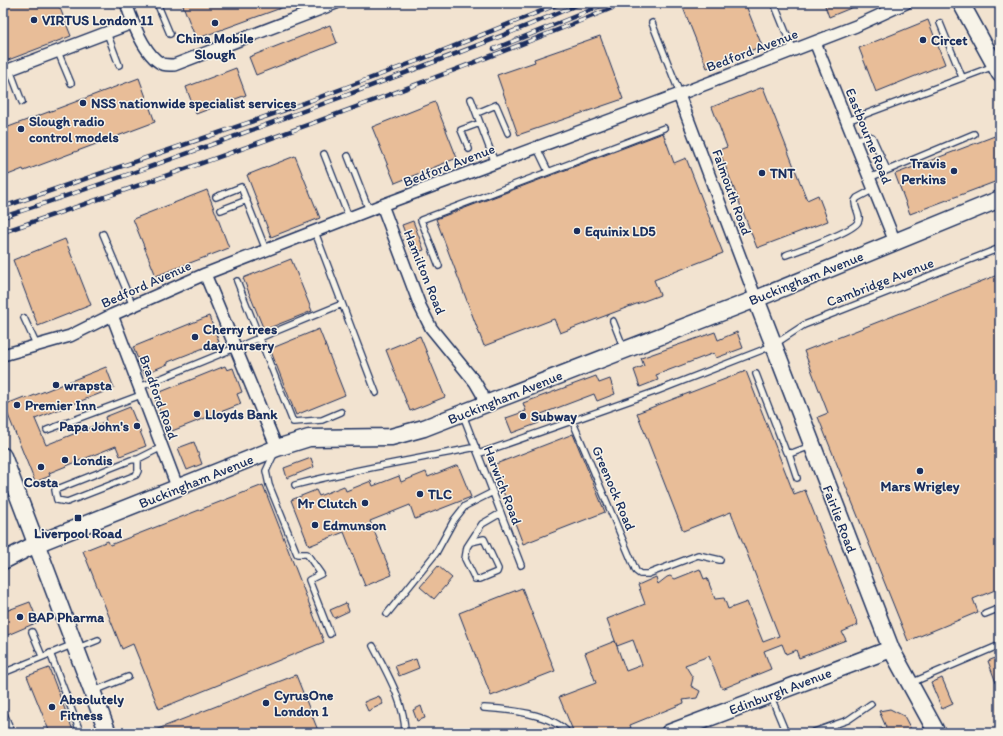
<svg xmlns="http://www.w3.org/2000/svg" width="1003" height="736" viewBox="0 0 1003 736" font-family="Itim,sans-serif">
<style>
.built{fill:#f2e3d0}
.building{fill:#e8bd98;stroke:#1b2f5e}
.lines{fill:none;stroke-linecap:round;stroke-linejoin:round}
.lane-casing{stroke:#1b2f5e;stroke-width:8}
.street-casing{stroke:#1b2f5e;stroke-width:14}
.secondary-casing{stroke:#1b2f5e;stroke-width:19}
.lane{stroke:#f7f3e8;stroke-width:5.5}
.street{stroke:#f7f3e8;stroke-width:11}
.secondary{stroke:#f7f3e8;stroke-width:16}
.rail-casing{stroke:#1b2f5e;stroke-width:4.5}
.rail{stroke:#f7f3e8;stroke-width:3;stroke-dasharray:9;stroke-linecap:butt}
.poi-dot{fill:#1b2f5e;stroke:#f7f3e8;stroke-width:1.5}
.labels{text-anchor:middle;stroke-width:3;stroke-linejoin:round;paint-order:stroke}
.poi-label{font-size:14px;font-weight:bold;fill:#1b2f5e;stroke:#f7f3e8;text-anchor:start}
.street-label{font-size:14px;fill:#1b2f5e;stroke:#f7f3e8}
</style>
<rect width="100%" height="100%" fill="#f7f3e8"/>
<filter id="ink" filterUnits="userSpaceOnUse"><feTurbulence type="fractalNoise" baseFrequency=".025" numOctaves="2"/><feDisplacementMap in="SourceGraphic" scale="8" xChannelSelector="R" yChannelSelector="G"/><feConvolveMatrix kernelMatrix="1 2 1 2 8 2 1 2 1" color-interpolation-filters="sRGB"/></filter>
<g filter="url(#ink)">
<!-- built -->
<path class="built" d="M3 3H1000V733H3Z"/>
<!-- building -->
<path class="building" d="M3 3H58L71 36 3 62Z
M182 3H292V4L196 39Z
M688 3H745L762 46 707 68 682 5Z
M824 3H863L829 17Z
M928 20 945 64 876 92 859 48Z
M330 25 337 43 256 75 249 57Z
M600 36 623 99 518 135 497 75 535 62 534 59Z
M236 68 246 95 196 114 186 87Z
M139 78 155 122 24 171 23 169 3 177V129Z
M763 87 807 200 818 195 828 221 757 248 719 150 727 147 712 107Z
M435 102 457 158 395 183 372 127Z
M663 133 674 163 686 158 723 253 654 280 660 295 560 333 554 319 484 346 436 219Z
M1000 134V180L910 214 895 174Z
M295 156 320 218 271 237 247 175Z
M207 190 229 248 156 276 133 219Z
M413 221 424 250 413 254 402 225Z
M65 239 91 305 38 326 13 260Z
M291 259 312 311 264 330 243 278Z
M1000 274V588L973 599 978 612 908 641 818 417 828 413 804 351Z
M209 316 219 342 168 362V364L144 374 133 347Z
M319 329 345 395 296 415 270 349Z
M715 332 718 340 737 332 743 348 716 358 714 353 656 375 658 380 640 387 634 370 644 366 641 358Z
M420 336 445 397 410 411 386 350Z
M225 366 227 370 233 368 242 392 237 394 241 404 172 431 168 421 164 422 155 399 160 397 158 393Z
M106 367 114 388 35 419 46 445 106 421 105 417 130 407 146 446 120 456 116 446 49 473 50 476 35 482 4 405 24 397 25 399Z
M746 371 794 494 805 490 858 625 842 632 846 640 799 658 796 650 786 654 782 644 764 651 771 669 722 689 709 656 685 665 693 678 691 686 700 691 697 698 683 700 684 703 630 725 631 728 619 733H574L559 697 596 683 585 653 615 641 626 671 642 665 633 640 617 646 607 619 645 604 638 585 656 577 658 584 667 577 670 576 675 579 700 569 704 579 707 578 715 599 724 598 728 609 747 602 763 642 779 636 731 512 683 531 637 413Z
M596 376 599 383 610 379 615 394 597 401 594 394 536 416 539 423 512 433 506 418 526 411 523 403Z
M573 434 605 512 523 544 493 465Z
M194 442 202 464 187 470 178 448Z
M311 458 314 467 287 478 284 468Z
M458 465 471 497 415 519 410 505 370 521 392 575 365 586 344 532 309 546 291 500 316 490 319 496 344 486 346 491 371 481 373 486 399 476 401 482 426 472 428 477Z
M263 485 324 642 159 709 133 644 122 649 83 551 108 541 110 545Z
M438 566 452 578 434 599 420 587Z
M522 588 555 671 491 696 459 613Z
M30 602 38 622 3 637V612Z
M346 603 349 611 334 618 330 610Z
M1000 656V691H999L988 661Z
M416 659 419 668 399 676 395 666Z
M49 668 74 733H50L29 681 27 676Z
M296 675 319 733H150V732Z
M942 678 953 704 942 709 931 683Z
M379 696 383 704 368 711 364 702Z
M421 706 425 718 417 721 413 710Z
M890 709 904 716 913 733H872L886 727 879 711Z"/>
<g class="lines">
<defs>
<path id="lane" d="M157 3 170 34
M774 3 793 50
M652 23 680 94
M940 23 962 77
M107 33 119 65
M58 52 71 83
M10 70 22 102
M471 99 495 163
M477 113 496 105 508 133
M847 121 994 66
M854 140 869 136 872 137 887 170
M537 148 548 171
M469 149 461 130 480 123
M324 154 349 218
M348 156 369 210
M869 178 974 134
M216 197 241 187 266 250
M221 210 247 200
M315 232 376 393
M103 234 133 306
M786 255C799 250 853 232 858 222 862 216 854 208 855 201L857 198 874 189
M439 266 421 220 664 128
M237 281 293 422 322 420 341 412
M24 318 37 346
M613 321 624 349
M756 374 786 452 792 453 811 446
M140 387 342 304
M463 415 521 565
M572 420 636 571 640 574H648L698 555 720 560
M47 430 141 395
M274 454 266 471 269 485 297 554H307L321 574 309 580 330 634
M478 454 657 391 772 346 804 325 1000 248
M789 454 797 478
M138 459V471L136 475 67 502 57 500 55 490 131 460Z
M138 459 162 447
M295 485C354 469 415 460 476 447
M471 542 484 539 498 569 497 572 480 579H475L465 559 467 547 482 524 501 513
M387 614 436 553 454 520 465 506 493 492
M985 614 1000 608
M32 632 42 656
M373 646C387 673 405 703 405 733
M78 648 98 640
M50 653 79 729
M3 673 74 644
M911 683 1000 645
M94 691 128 677
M771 697 786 733
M484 708C507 709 553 714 568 733
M3 711 12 733
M811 733 848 720 871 704"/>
<path id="street" d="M126 3C132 21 144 55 162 64 165 65 170 65 174 65L336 3
M815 42 895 242
M3 72 132 23
M679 95 756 299
M382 205 420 306 431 328 475 382 482 394 484 406
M205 274 277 448
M112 315 178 489
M3 355 70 336 112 315 205 274 382 205 680 94 856 26 906 3"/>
<path id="secondary" d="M961 3 1000 74
M756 299 891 649 937 733
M3 456 108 733
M3 561 36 544 277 448 309 438 391 437 424 428 756 299 1000 199
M669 733 891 649"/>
</defs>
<!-- lane casing -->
<use href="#lane" class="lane-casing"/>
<!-- street casing -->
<use href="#street" class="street-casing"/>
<!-- secondary casing -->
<use href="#secondary" class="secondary-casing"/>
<!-- lane -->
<use href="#lane" class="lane"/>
<!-- street -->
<use href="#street" class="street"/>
<!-- secondary -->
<use href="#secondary" class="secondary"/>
<defs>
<path id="rail" d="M494 49 608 3
M3 207 285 110 417 61 561 3
M3 217C119 179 233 137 347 95 425 65 504 37 581 3
M3 232C213 161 420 86 625 3"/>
</defs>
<!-- rail casing -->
<use href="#rail" class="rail-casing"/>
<!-- rail -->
<use href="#rail" class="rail"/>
</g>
</g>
<!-- markers -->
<g class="poi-dot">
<circle cx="34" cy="20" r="4"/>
<circle cx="215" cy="23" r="4"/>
<circle cx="923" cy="40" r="4"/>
<circle cx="83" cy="103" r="4"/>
<circle cx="21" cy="129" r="4"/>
<circle cx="954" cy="171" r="4"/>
<circle cx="762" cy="173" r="4"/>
<circle cx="577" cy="231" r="4"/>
<circle cx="195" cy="337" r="4"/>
<circle cx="56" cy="385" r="4"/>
<circle cx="17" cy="405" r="4"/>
<circle cx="197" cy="414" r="4"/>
<circle cx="523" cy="416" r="4"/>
<circle cx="137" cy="426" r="4"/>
<circle cx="65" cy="460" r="4"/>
<circle cx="41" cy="467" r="4"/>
<circle cx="920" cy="471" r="4"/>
<circle cx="420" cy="494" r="4"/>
<circle cx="365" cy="503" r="4"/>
<rect x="74" y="514" width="8" height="8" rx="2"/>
<circle cx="315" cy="525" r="4"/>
<circle cx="20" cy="617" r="4"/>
<circle cx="266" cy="703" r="4"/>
<circle cx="52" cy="707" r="4"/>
</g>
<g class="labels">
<!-- poi labels -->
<g class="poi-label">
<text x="42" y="25">VIRTUS London 11</text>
<text x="215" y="43" text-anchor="middle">China Mobile<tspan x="215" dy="16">Slough</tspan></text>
<text x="931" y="45">Circet</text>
<text x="91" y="108">NSS nationwide specialist services</text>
<text x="29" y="126">Slough radio<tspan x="29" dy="16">control models</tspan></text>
<text x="946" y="168" text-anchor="end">Travis<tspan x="946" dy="16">Perkins</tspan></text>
<text x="770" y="178">TNT</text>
<text x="585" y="236">Equinix LD5</text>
<text x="203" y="334">Cherry trees<tspan x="203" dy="16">day nursery</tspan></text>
<text x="64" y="390">wrapsta</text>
<text x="25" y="410">Premier Inn</text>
<text x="205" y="419">Lloyds Bank</text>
<text x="531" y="421">Subway</text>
<text x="129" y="431" text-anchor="end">Papa John's</text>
<text x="73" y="465">Londis</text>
<text x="41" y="487" text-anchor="middle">Costa</text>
<text x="920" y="491" text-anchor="middle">Mars Wrigley</text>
<text x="428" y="499">TLC</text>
<text x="357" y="508" text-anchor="end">Mr Clutch</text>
<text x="323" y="530">Edmunson</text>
<text x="78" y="538" text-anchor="middle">Liverpool Road</text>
<text x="28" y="622">BAP Pharma</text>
<text x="274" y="700">CyrusOne<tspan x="274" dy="16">London 1</tspan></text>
<text x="60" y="704">Absolutely<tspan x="60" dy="16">Fitness</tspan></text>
</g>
<!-- street labels -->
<g class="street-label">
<text transform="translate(752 50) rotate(-21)" y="5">Bedford Avenue</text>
<text transform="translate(869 136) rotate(68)" y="5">Eastbourne Road</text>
<text transform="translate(449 165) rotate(-21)" y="5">Bedford Avenue</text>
<text transform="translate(732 192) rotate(70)" y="5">Falmouth Road</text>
<text transform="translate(425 272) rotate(68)" y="5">Hamilton Road</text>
<text transform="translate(806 278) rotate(-22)" y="5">Buckingham Avenue</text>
<text transform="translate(880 282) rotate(-21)" y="5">Cambridge Avenue</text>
<text transform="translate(146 284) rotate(-24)" y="5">Bedford Avenue</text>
<text transform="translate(159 397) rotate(70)" y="5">Bradford Road</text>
<text transform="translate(505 397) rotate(-22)" y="5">Buckingham Avenue</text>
<text transform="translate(196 481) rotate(-22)" y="5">Buckingham Avenue</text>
<text transform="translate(503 485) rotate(69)" y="5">Harwich Road</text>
<text transform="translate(614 488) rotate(67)" y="5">Greenock Road</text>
<text transform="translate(840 519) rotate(69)" y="5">Fairlie Road</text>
<text transform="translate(780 691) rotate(-21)" y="5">Edinburgh Avenue</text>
</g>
</g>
<!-- margin -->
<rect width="1003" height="736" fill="none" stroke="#f7f3e8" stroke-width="16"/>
<rect x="8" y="8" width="987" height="720" fill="none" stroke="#1b2f5e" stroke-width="1.5" filter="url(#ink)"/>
</svg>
